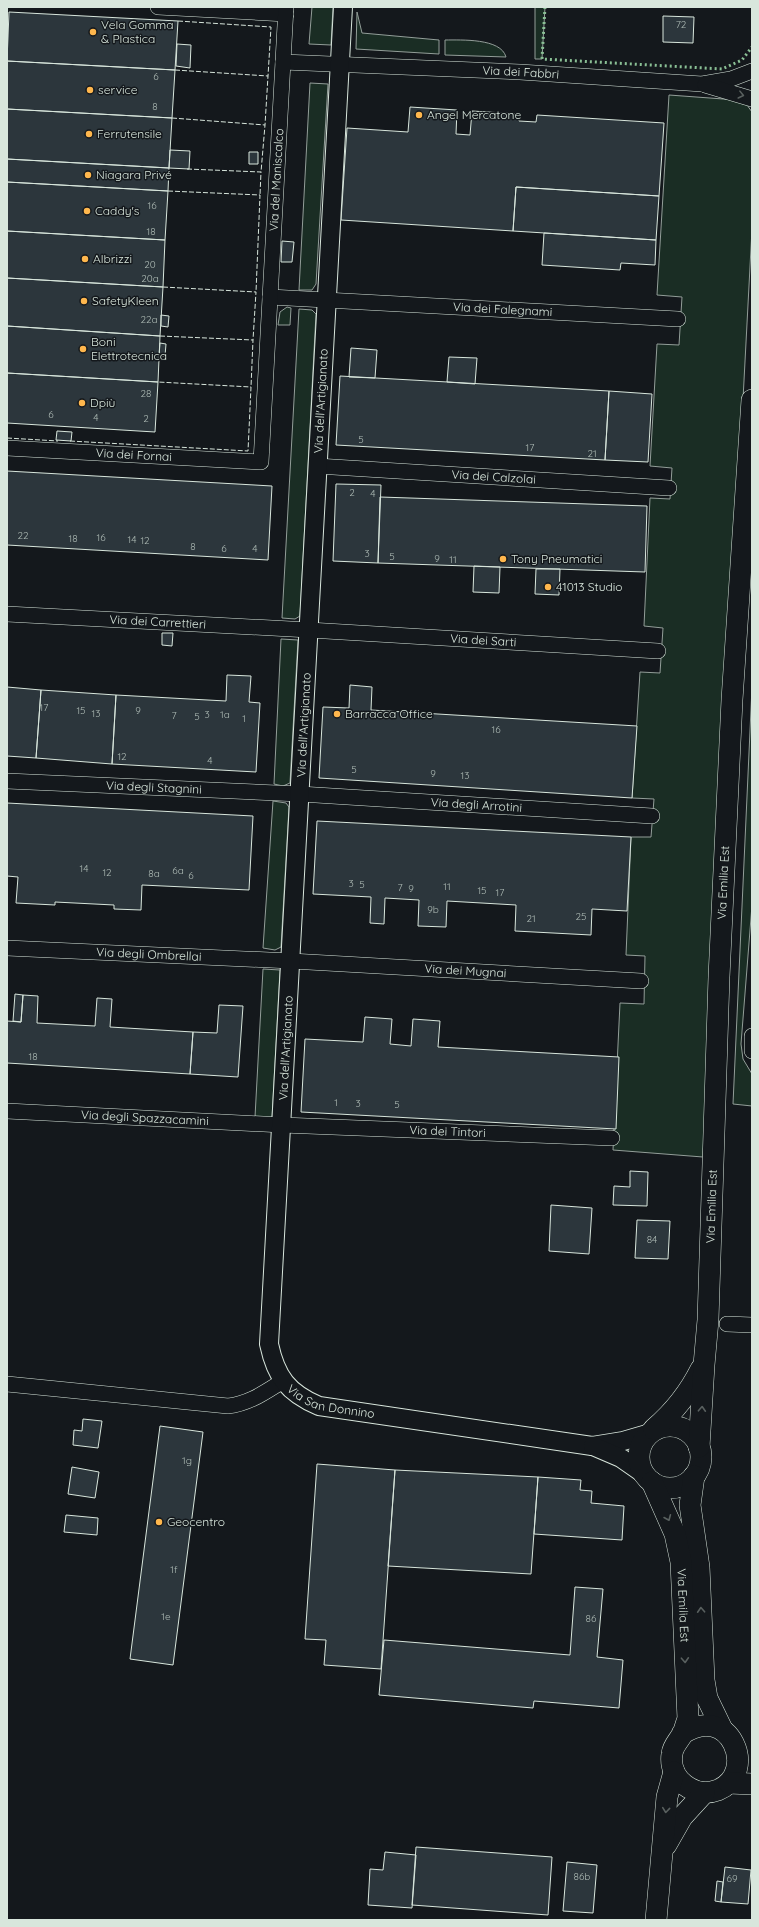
<svg xmlns="http://www.w3.org/2000/svg" width="759" height="1927" viewBox="0 0 759 1927" font-family="Quicksand,sans-serif">
<style>
.green{fill:#1a2d24;stroke:#939e99}
.building{fill:#2c363c;stroke:#d8e6dc}
.lines{fill:none;stroke-linecap:round;stroke-linejoin:round}
.minor-casing{stroke:#d8e6dc;stroke-width:16}
.tertiary-casing{stroke:#d8e6dc;stroke-width:20}
.secondary-casing{stroke:#d8e6dc;stroke-width:22}
.minor{stroke:#14181c;stroke-width:15}
.tertiary{stroke:#14181c;stroke-width:18}
.secondary{stroke:#14181c;stroke-width:21}
.hedge{stroke:#8ac095;stroke-width:3;stroke-dasharray:2 3;stroke-linecap:butt}
.fence{stroke:#d8e6dc;stroke-width:1;stroke-dasharray:5 2;stroke-linecap:butt}
.oneway{stroke:#59605f}
.poi-dot{fill:#ffb74d;stroke:#14181c;stroke-width:1.5}
.labels{text-anchor:middle;stroke-width:3;stroke-linejoin:round;paint-order:stroke}
.number-label{font-size:10px;fill:#adbab4}
.poi-label{font-size:12px;fill:#d8e6dc;stroke:#14181c;text-anchor:start}
.street-label{font-size:12px;fill:#d8e6dc;stroke:#14181c}
</style>
<rect width="100%" height="100%" fill="#14181c"/>
<!-- green -->
<path class="green" d="M312 7H333L331 45 309 44Z
M535 7H545L542 59H535Z
M357 12 362 33 439 40V54L356 49Z
M445 40C461 40 501 38 506 57L445 55Z
M310 83 328 84 316 284 312 290H299Z
M669 95 737 100 747 105 752 112V229L703 1157 613 1150 620 1003 644 1004 645 956 626 955 631 837H651L654 799 632 798 640 672 660 673 663 628 644 626 650 498 670 499 672 468 650 466 657 344 679 345 682 297 657 295Z
M287 307 291 308 290 325H278L280 312Z
M299 309 312 310 316 314 300 616 295 619 282 618Z
M281 639 298 640 290 783 283 786 274 784Z
M752 687V905L741 1044 743 1059 752 1074V1106L733 1104Z
M273 801 286 803 289 807 281 947 275 950 263 948Z
M263 969 280 970 272 1118 255 1117Z"/>
<!-- building -->
<path class="building" d="M9 12 178 21 175 70 7 61Z
M663 16 694 17 693 43 663 42Z
M177 44 191 45 190 68 176 66Z
M7 61 175 70 172 118 7 109Z
M410 107 457 110 456 134 470 135 472 111 519 114V121L536 122 537 115 664 123 659 196 516 187 513 231 341 220 347 128 408 132Z
M7 109 172 118 169 168 7 159Z
M170 150 190 151 189 169 169 168Z
M249 152H258V164H249Z
M7 159 169 168 168 191 7 182Z
M7 182 168 191 165 240 7 231Z
M516 187 659 196 656 240 513 231Z
M7 231 165 240 163 287 7 278Z
M544 233 656 240 655 265 621 263 620 270 542 265Z
M282 241 294 242 292 262H281Z
M7 278 163 287 160 336 7 326Z
M161 315 169 316 168 327 161 326Z
M7 326 160 336 158 382 7 373Z
M160 343 166 344 165 356H159Z
M351 348 377 350 375 378 349 377Z
M449 357 477 358 475 384 447 382Z
M7 373 158 382 155 432 7 423Z
M340 376 609 391 605 460 336 445Z
M609 391 652 394 648 462 605 460Z
M57 431 72 432 71 441 56 440Z
M7 471 272 486 268 560 7 545Z
M336 484 381 485 378 563 333 561Z
M380 497 647 506 645 572 378 563Z
M474 566 500 567 499 593 473 592Z
M536 569H560L559 595 535 594Z
M162 633H173L172 646 162 645Z
M227 675 251 676 249 702 260 703 256 772 112 764 116 695 226 701Z
M350 685 372 687 371 710 637 726 632 798 319 778 323 707 349 708Z
M7 687 41 690 36 758 7 756Z
M41 690 116 695 112 764 36 758Z
M7 803 253 816 249 890 142 885 141 910 114 909V905L55 902V905L16 903 18 877 7 876Z
M317 821 631 837 627 911 592 909 591 935 515 931 516 905 447 901 446 927 418 926 419 900 385 898 384 924 370 923 371 897 313 894Z
M15 994 23 995 21 1022 13 1021Z
M23 995 38 996 37 1023 95 1026 97 998 112 999 110 1027 193 1032 190 1074 7 1063V1021L21 1022Z
M219 1005 243 1006 238 1077 190 1074 193 1032 217 1033Z
M365 1017 392 1019 390 1044 411 1046 413 1019 440 1021 438 1047 619 1057 616 1129 301 1112 305 1039 363 1042Z
M630 1171 648 1172 647 1206 613 1205 614 1186 630 1187Z
M551 1205 592 1208 589 1254 549 1251Z
M637 1220 670 1221 668 1259 635 1258Z
M83 1419 102 1421 98 1448 73 1445 74 1430 82 1431Z
M160 1426 203 1432 173 1665 130 1659Z
M317 1464 395 1470 381 1669 324 1665 326 1640 305 1639Z
M72 1467 99 1472 95 1498 68 1494Z
M395 1470 538 1477 531 1574 388 1566Z
M538 1477 581 1480 580 1490 592 1491 591 1503 624 1506 622 1540 534 1534Z
M66 1515 98 1518 97 1535 64 1532Z
M575 1587 603 1589 597 1657 623 1660 619 1708 534 1701 533 1708 379 1695 384 1640 570 1655Z
M416 1847 552 1857 548 1915 412 1905Z
M385 1852 416 1855 412 1908 368 1905 370 1869 383 1870Z
M567 1862 597 1865 593 1913 563 1911Z
M725 1867 751 1870 748 1904 721 1902Z
M717 1881 723 1882 721 1902 715 1901Z"/>
<g class="lines">
<defs>
<g id="minor">
<path d="M158 7 286 14"/>
<path id="s1" d="M283 62 520 72 702 84 731 79 752 71"/>
<path d="M705 85 752 99"/>
<path id="s2" d="M270 297 678 319"/>
<path id="s3" d="M7 448 261 462 286 7"/>
<path id="s4" d="M317 466 669 488"/>
<path id="s5" d="M7 614 309 630 658 651"/>
<path id="s6" d="M7 781 300 794 652 816"/>
<path id="s7" d="M7 948 291 961 641 981"/>
<path d="M752 1036V1051"/>
<path id="s8" d="M7 1111 282 1125 612 1138"/>
<path d="M727 1324 752 1325"/>
<path d="M7 1384 228 1406C249 1404 265 1392 283 1381"/>
</g>
<g id="tertiary">
<path id="s9" d="M343 7 269 1344C276 1377 288 1393 319 1406L592 1446 623 1441 647 1434"/>
<path d="M593 1446 621 1458 644 1474"/>
</g>
<g id="secondary">
<circle cx="670" cy="1457" r="31"/>
<path d="M654 1429C674 1412 689 1393 701 1369"/>
<path id="s10" d="M699 1447 704 1365 708 1320 719 977 732 700 752 400"/>
<path d="M694 1476 690 1505 699 1567 704 1680 707 1698 722 1729"/>
<path id="s11" d="M652 1482 675 1534 681 1562 688 1719C686 1723 685 1729 683 1733 679 1741 673 1745 672 1754 668 1780 695 1799 718 1790 759 1773 730 1701 682 1734"/>
<path d="M729 1783 752 1784"/>
<path d="M666 1845 682 1817 704 1793"/>
<path d="M656 1920 667 1797 674 1772"/>
</g>
</defs>
<!-- minor casing -->
<use href="#minor" class="minor-casing"/>
<!-- tertiary casing -->
<use href="#tertiary" class="tertiary-casing"/>
<!-- secondary casing -->
<use href="#secondary" class="secondary-casing"/>
<!-- minor -->
<use href="#minor" class="minor"/>
<!-- tertiary -->
<use href="#tertiary" class="tertiary"/>
<!-- secondary -->
<use href="#secondary" class="secondary"/>
<!-- hedge -->
<path class="hedge" d="M545 7 542 59 722 69 742 60 752 47"/>
<!-- fence -->
<path class="fence" d="M178 21 271 27 268 76
M175 70 268 76 265 125
M172 118 265 125 261 172
M187 169 261 172 260 195
M168 191 260 195 256 292
M163 287 256 292 253 340
M160 336 253 340 251 387
M7 438 58 441
M70 441 248 451 251 387 158 382"/>
</g>
<!-- one-way arrows -->
<defs><path id="oneway-chevron" d="M-2-3.5L2.5 0L-2 3.5" fill="none" stroke-width="1.6" stroke-linecap="round" stroke-linejoin="round"/></defs>
<g class="oneway">
<use href="#oneway-chevron" transform="translate(741 95) rotate(14)"/>
<use href="#oneway-chevron" transform="translate(702 1409) rotate(-87)"/>
<use href="#oneway-chevron" transform="translate(668 1518) rotate(67)"/>
<use href="#oneway-chevron" transform="translate(701 1610) rotate(-93)"/>
<use href="#oneway-chevron" transform="translate(685 1660) rotate(87)"/>
<use href="#oneway-chevron" transform="translate(666 1810) rotate(96)"/>
</g>
<!-- markers -->
<g class="poi-dot">
<circle cx="93" cy="32" r="4"/>
<circle cx="90" cy="90" r="4"/>
<circle cx="419" cy="115" r="4"/>
<circle cx="89" cy="134" r="4"/>
<circle cx="88" cy="175" r="4"/>
<circle cx="87" cy="211" r="4"/>
<circle cx="85" cy="259" r="4"/>
<circle cx="84" cy="301" r="4"/>
<circle cx="83" cy="349" r="4"/>
<circle cx="82" cy="403" r="4"/>
<circle cx="503" cy="559" r="4"/>
<circle cx="548" cy="587" r="4"/>
<circle cx="337" cy="714" r="4"/>
<circle cx="159" cy="1522" r="4"/>
</g>
<g class="labels">
<!-- number labels -->
<g class="number-label">
<text x="681" y="28">72</text>
<text x="156" y="80">6</text>
<text x="155" y="110">8</text>
<text x="152" y="209">16</text>
<text x="151" y="235">18</text>
<text x="150" y="268">20</text>
<text x="150" y="282">20a</text>
<text x="149" y="323">22a</text>
<text x="146" y="397">28</text>
<text x="51" y="418">6</text>
<text x="96" y="421">4</text>
<text x="146" y="422">2</text>
<text x="361" y="443">5</text>
<text x="530" y="451">17</text>
<text x="592" y="457">21</text>
<text x="352" y="496">2</text>
<text x="373" y="497">4</text>
<text x="23" y="539">22</text>
<text x="101" y="541">16</text>
<text x="73" y="542">18</text>
<text x="132" y="543">14</text>
<text x="145" y="544">12</text>
<text x="193" y="550">8</text>
<text x="224" y="552">6</text>
<text x="255" y="552">4</text>
<text x="367" y="557">3</text>
<text x="392" y="560">5</text>
<text x="437" y="562">9</text>
<text x="453" y="563">11</text>
<text x="44" y="711">17</text>
<text x="81" y="714">15</text>
<text x="138" y="714">9</text>
<text x="96" y="717">13</text>
<text x="207" y="718">3</text>
<text x="225" y="718">1a</text>
<text x="174" y="719">7</text>
<text x="197" y="720">5</text>
<text x="244" y="722">1</text>
<text x="496" y="733">16</text>
<text x="122" y="760">12</text>
<text x="210" y="764">4</text>
<text x="354" y="773">5</text>
<text x="433" y="777">9</text>
<text x="465" y="779">13</text>
<text x="84" y="872">14</text>
<text x="178" y="874">6a</text>
<text x="107" y="876">12</text>
<text x="154" y="877">8a</text>
<text x="191" y="879">6</text>
<text x="351" y="887">3</text>
<text x="362" y="888">5</text>
<text x="447" y="890">11</text>
<text x="400" y="891">7</text>
<text x="411" y="892">9</text>
<text x="482" y="894">15</text>
<text x="500" y="896">17</text>
<text x="433" y="913">9b</text>
<text x="581" y="920">25</text>
<text x="531" y="922">21</text>
<text x="33" y="1060">18</text>
<text x="336" y="1106">1</text>
<text x="358" y="1107">3</text>
<text x="397" y="1108">5</text>
<text x="652" y="1243">84</text>
<text x="187" y="1464">1g</text>
<text x="174" y="1573">1f</text>
<text x="166" y="1620">1e</text>
<text x="591" y="1622">86</text>
<text x="582" y="1880">86b</text>
<text x="732" y="1882">69</text>
</g>
<!-- poi labels -->
<g class="poi-label">
<text x="101" y="29">Vela Gomma<tspan x="101" dy="14">&amp; Plastica</tspan></text>
<text x="98" y="94">service</text>
<text x="427" y="119">Angel Mercatone</text>
<text x="97" y="138">Ferrutensile</text>
<text x="96" y="179">Niagara Privé</text>
<text x="95" y="215">Caddy's</text>
<text x="93" y="263">Albrizzi</text>
<text x="92" y="305">SafetyKleen</text>
<text x="91" y="346">Boni<tspan x="91" dy="14">Elettrotecnica</tspan></text>
<text x="90" y="407">Dpiù</text>
<text x="511" y="563">Tony Pneumatici</text>
<text x="556" y="591">41013 Studio</text>
<text x="345" y="718">Barracca Office</text>
<text x="167" y="1526">Geocentro</text>
</g>
<!-- street labels -->
<g class="street-label">
<text dy="4" stroke="none"><textPath href="#s1" startOffset="238">Via dei Fabbri</textPath></text>
<text dy="4" stroke="none"><textPath href="#s3" startOffset="537">Via del Maniscalco</textPath></text>
<text dy="4" stroke="none"><textPath href="#s2" startOffset="233">Via dei Falegnami</textPath></text>
<text transform="translate(321 401) rotate(-87)" y="4">Via dell'Artigianato</text>
<text dy="4" stroke="none"><textPath href="#s3" startOffset="127">Via dei Fornai</textPath></text>
<text dy="4" stroke="none"><textPath href="#s4" startOffset="177">Via dei Calzolai</textPath></text>
<text dy="4" stroke="none"><textPath href="#s5" startOffset="151">Via dei Carrettieri</textPath></text>
<text dy="4" stroke="none"><textPath href="#s5" startOffset="477">Via dei Sarti</textPath></text>
<text transform="translate(304 725) rotate(-87)" y="4">Via dell'Artigianato</text>
<text dy="4" stroke="none"><textPath href="#s6" startOffset="147">Via degli Stagnini</textPath></text>
<text dy="4" stroke="none"><textPath href="#s6" startOffset="470">Via degli Arrotini</textPath></text>
<text dy="4" stroke="none"><textPath href="#s10" startOffset="565">Via Emilia Est</textPath></text>
<text dy="4" stroke="none"><textPath href="#s7" startOffset="142">Via degli Ombrellai</textPath></text>
<text dy="4" stroke="none"><textPath href="#s7" startOffset="459">Via dei Mugnai</textPath></text>
<text transform="translate(286 1048) rotate(-87)" y="4">Via dell'Artigianato</text>
<text dy="4" stroke="none"><textPath href="#s8" startOffset="138">Via degli Spazzacamini</textPath></text>
<text dy="4" stroke="none"><textPath href="#s8" startOffset="441">Via dei Tintori</textPath></text>
<text dy="4" stroke="none"><textPath href="#s10" startOffset="241">Via Emilia Est</textPath></text>
<text dy="4" stroke="none"><textPath href="#s9" startOffset="1433">Via San Donnino</textPath></text>
<text dy="4" stroke="none"><textPath href="#s11" startOffset="129">Via Emilia Est</textPath></text>
</g>
</g>
<!-- border -->
<rect width="759" height="1927" fill="none" stroke="#d8e6dc" stroke-width="16"/>
</svg>
